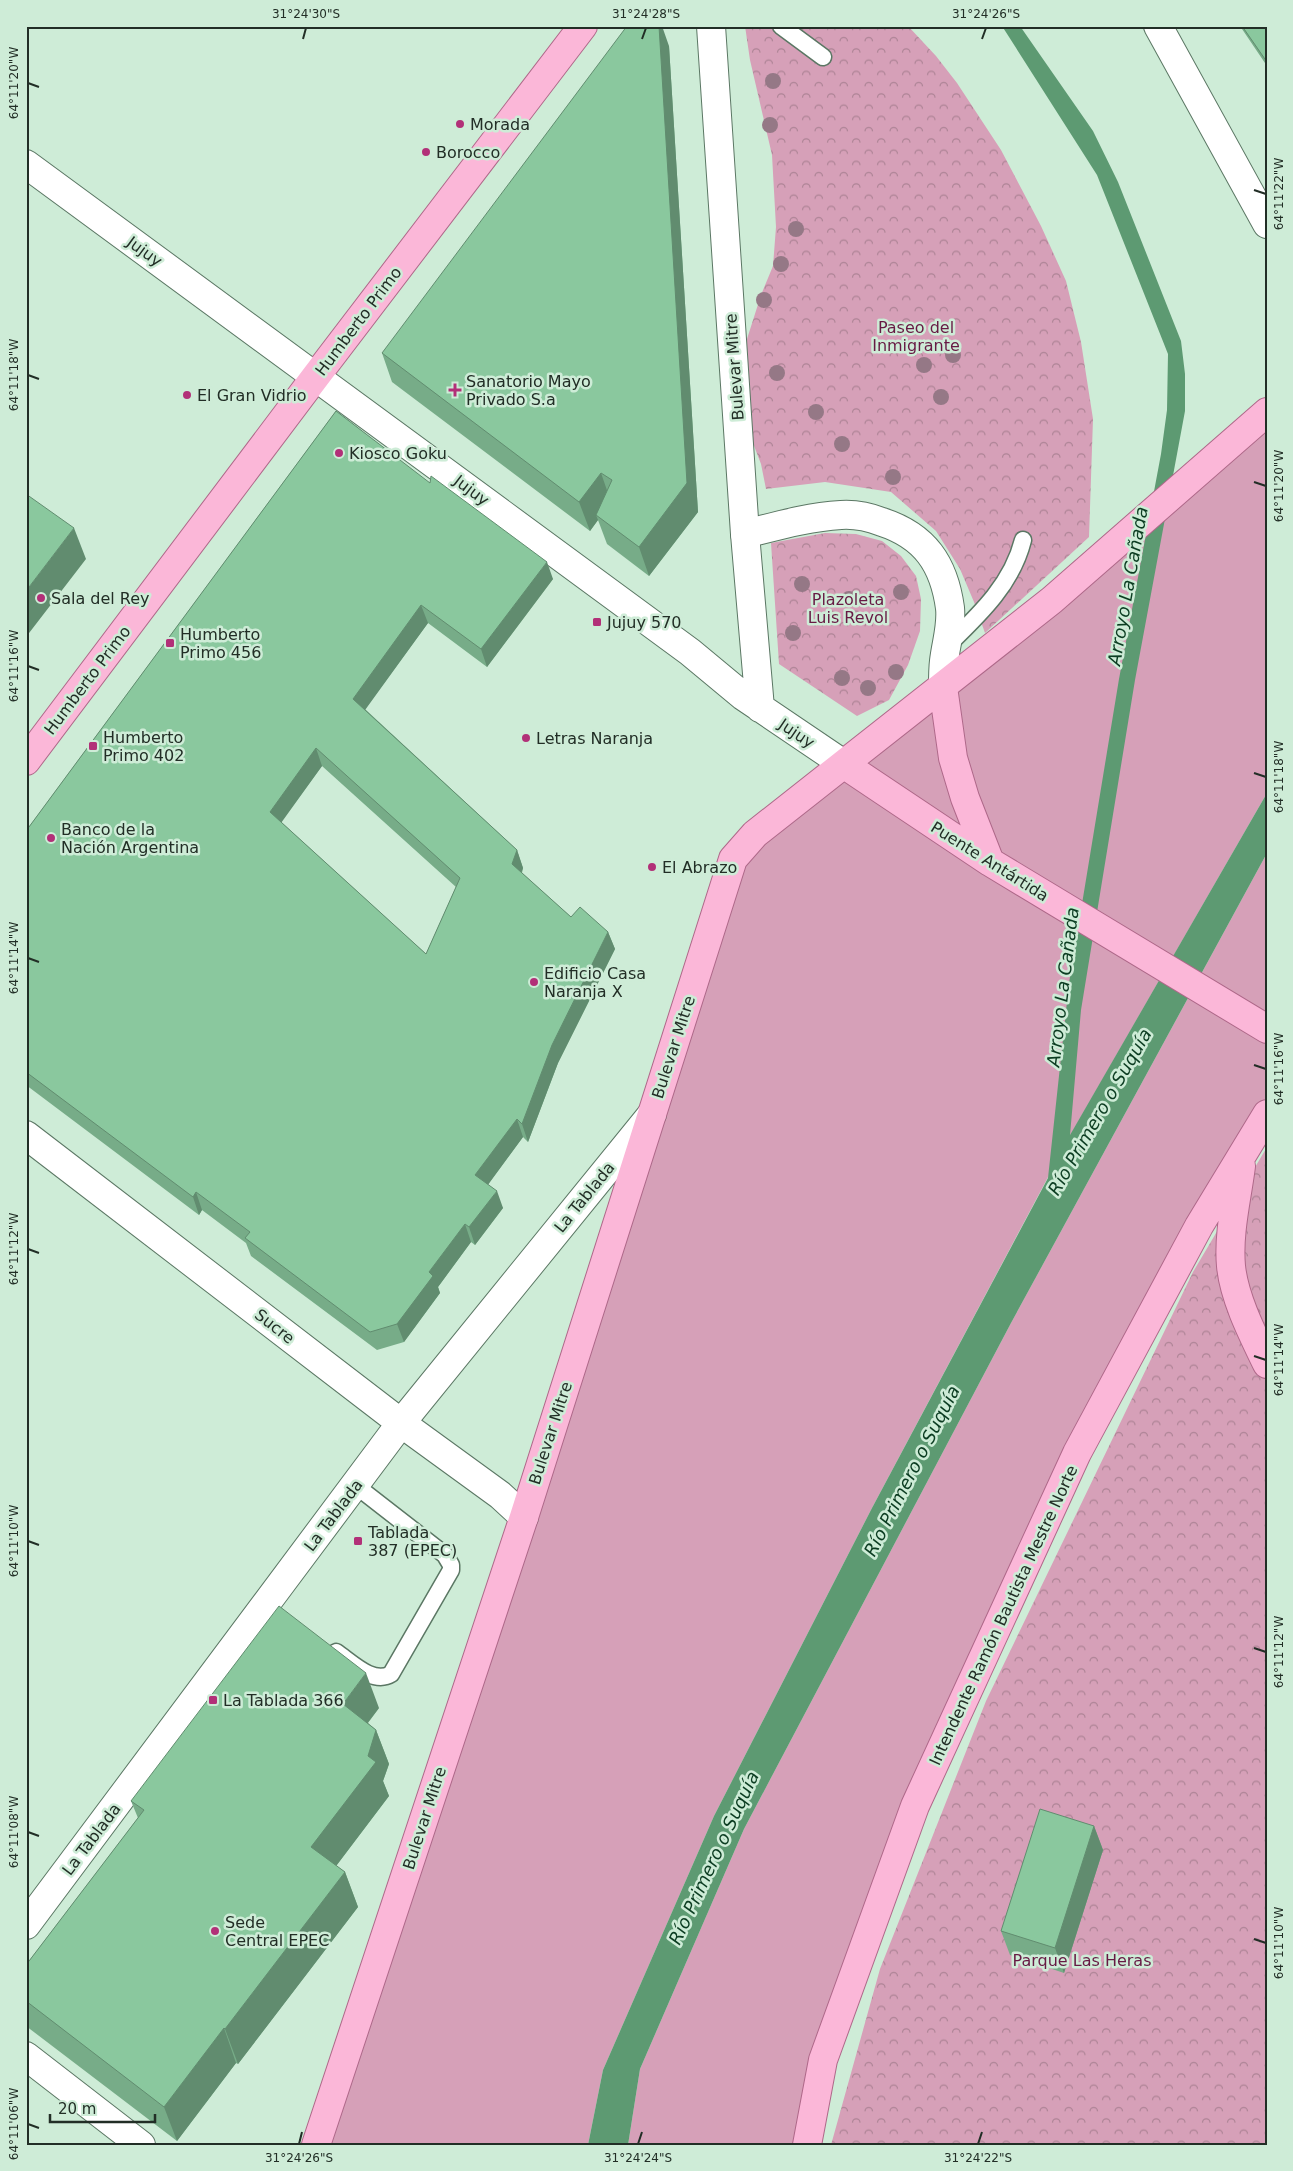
<svg xmlns="http://www.w3.org/2000/svg" width="1293" height="2171" viewBox="0 0 1293 2171" font-family="'DejaVu Sans',sans-serif">
<style>
.green{fill:#d6a0b8}
.park{fill:url(#park-crowns)}
.water{fill:#5d9a72}
.lines{fill:none;stroke-linecap:round;stroke-linejoin:round}
.lane-casing{stroke:#5b7764;stroke-width:19}
.street-casing{stroke:#5b7764;stroke-width:30}
.secondary-casing{stroke:#5b7764;stroke-width:30}
.primary-casing{stroke:#ae6889;stroke-width:30}
.lane{stroke:#fff;stroke-width:16}
.street{stroke:#fff;stroke-width:28}
.secondary{stroke:#fff;stroke-width:28}
.primary{stroke:#fbb7d8;stroke-width:28}
.tree{fill:#957886}
.wall{fill:#77ac88;fill-rule:evenodd}
.shaded-wall{fill:#618c6f}
.building{fill:#8ac89e;stroke:#618c6f;fill-rule:evenodd}
.ticks{fill:none;stroke:#222e26;stroke-width:2}
.poi-dot{fill:#b23078;stroke:#ceecd7;stroke-width:2}
.labels{text-anchor:middle;stroke-width:5;stroke-linejoin:round;paint-order:stroke}
.poi-label{font-size:16px;fill:#222e26;stroke:#ceecd7;text-anchor:start}
.street-label{font-size:16px;fill:#222e26;stroke:#ceecd7}
.park-label{font-size:16px;fill:#671a44;stroke:#ceecd7}
.water-label{font-size:18px;font-style:italic;fill:#0c3d22;stroke:#ceecd7}
.neatline{fill:none;stroke:#222e26;stroke-width:2}
.ticks-label{font-size:12px;text-anchor:middle;fill:#222e26}
</style>
<defs>
<pattern id="park-crowns" width="20" height="18" patternUnits="userSpaceOnUse" patternTransform="scale(1.25)"><rect width="20" height="18" fill="#d6a0b8"/><path d="M2 6a3 3 0 1 1 6 0M12 15a3 3 0 1 1 6 0" fill="none" stroke="#ad8395"/></pattern>
</defs>
<rect width="100%" height="100%" fill="#ceecd7"/>
<!-- green -->
<path class="green" d="M1267 412V793L1071 1134 872 1508 714 1816 603 2070 588 2145H316L733 859Z
M1267 853V1114L959 1708 807 2145H628L640 2069 744 1829 1011 1323Z"/>
<!-- park -->
<path class="park" d="M745 26H908L936 56 957 83 1001 150 1041 226 1066 281 1081 342 1093 419 1089 537 985 633 974 602 960 569 936 531 891 492 825 482 766 489 761 464 746 425 740 361 761 295 773 266 776 227 772 155 750 60Z
M825 533 856 534 882 541 901 556 916 576 921 599 920 631 908 665 889 700 857 716 779 664 771 543Z
M1267 1147V2145H831L880 1969 986 1701 1193 1272Z"/>
<!-- water -->
<path class="water" d="M1002 26H1020L1093 131 1118 182 1181 341 1185 374V411L1135 680 1081 1010 1070 1135 1267 793V853L1011 1323 744 1829 640 2069 628 2145H588L603 2070 714 1816 872 1508 1048 1178 1069 983 1119 679 1161 454 1167 410 1168 354 1097 175Z"/>
<g class="lines">
<defs>
<path id="lane" d="M781 26 823 57
M948 645C980 614 1012 584 1023 540
M336 1652C351 1662 373 1685 391 1674L451 1570V1565L445 1555 355 1485"/>
<path id="street" d="M745 534C777 526 808 517 841 515 856 514 869 517 882 522 925 536 944 564 950 608 952 626 946 643 944 661 943 669 943 678 943 687
M26 1135 401 1423 500 1495 524 1517
M26 1925 401 1423 652 1114
M26 2056 141 2145"/>
<path id="secondary" d="M711 26 745 534 760 708
M1158 26 1267 224
M26 164 690 652 743 696 845 765"/>
<path id="primary" d="M943 687 953 758 965 798 990 862
M26 761 316 376 583 26
M845 765 990 862 1267 1029
M1241 1166C1237 1198 1228 1233 1231 1266 1234 1298 1253 1335 1267 1364
M316 2145 524 1517 733 859 755 834 1052 600 1267 412
M807 2145 823 2060 915 1806 1077 1453 1199 1226 1267 1114"/>
</defs>
<!-- lane casing -->
<use href="#lane" class="lane-casing"/>
<!-- street casing -->
<use href="#street" class="street-casing"/>
<!-- secondary casing -->
<use href="#secondary" class="secondary-casing"/>
<!-- primary casing -->
<use href="#primary" class="primary-casing"/>
<!-- lane -->
<use href="#lane" class="lane"/>
<!-- street -->
<use href="#street" class="street"/>
<!-- secondary -->
<use href="#secondary" class="secondary"/>
<!-- primary -->
<use href="#primary" class="primary"/>
</g>
<!-- trees -->
<g class="tree">
<circle cx="773" cy="81" r="8"/>
<circle cx="770" cy="125" r="8"/>
<circle cx="796" cy="229" r="8"/>
<circle cx="781" cy="264" r="8"/>
<circle cx="764" cy="300" r="8"/>
<circle cx="953" cy="355" r="8"/>
<circle cx="924" cy="365" r="8"/>
<circle cx="777" cy="373" r="8"/>
<circle cx="941" cy="397" r="8"/>
<circle cx="816" cy="412" r="8"/>
<circle cx="842" cy="444" r="8"/>
<circle cx="893" cy="477" r="8"/>
<circle cx="802" cy="584" r="8"/>
<circle cx="901" cy="592" r="8"/>
<circle cx="849" cy="599" r="8"/>
<circle cx="793" cy="633" r="8"/>
<circle cx="896" cy="672" r="8"/>
<circle cx="842" cy="678" r="8"/>
<circle cx="868" cy="688" r="8"/>
</g>
<!-- wall -->
<path class="wall" d="M1240 26H1267V66Z
M669 46 698 512 649 576 607 544 598 520 590 531 392 382 382 353Z
M336 411 553 579 487 667 428 623 365 709 517 850 523 868 522 873 571 917 608 932 615 949 558 1063 528 1142 523 1137 488 1184 503 1208 475 1245 471 1242 438 1287 440 1293 404 1342 377 1350 251 1256 246 1243 202 1210 199 1215 26 1085V831ZM322 766 456 887 426 954 281 822Z
M379 1708 368 1723 376 1730 389 1764 383 1781 389 1796 336 1866 345 1872 358 1907 238 2064 236 2063 177 2141 26 2026V1965L138 1818 131 1801Z
M1094 1826 1103 1850 1064 1973 1010 1955 1001 1931Z"/>
<!-- shaded-wall -->
<path class="shaded-wall" d="M659 26H662L669 46 698 512 649 576 639 547Z
M601 473 611 502 596 515 598 520 590 531 579 502Z
M74 528 86 559 26 637V591Z
M547 562 553 579 487 667 481 649Z
M421 605 428 623 360 717 353 699Z
M316 748 322 766 276 830 270 812Z
M517 850 523 868 518 882 512 864Z
M608 932 615 949 558 1063 528 1142 522 1124 552 1045Z
M517 1119 523 1137 482 1193 475 1175Z
M497 1191 503 1208 475 1245 469 1227Z
M196 1192 202 1210 199 1215 193 1197Z
M465 1224 471 1242 438 1287 440 1293 404 1342 397 1324 429 1272Z
M366 1673 379 1708 356 1738 343 1704Z
M376 1730 389 1764 383 1781 389 1796 324 1882 311 1847Z
M1094 1826 1103 1850 1064 1973 1055 1948Z
M345 1872 358 1907 238 2064 225 2029Z
M224 2028 236 2063 177 2141 164 2107Z"/>
<!-- building -->
<path class="building" d="M627 26H659L687 483 639 547 596 515 612 480 601 473 579 502 382 353Z
M1242 26H1267V62Z
M336 411 430 483 431 476 547 562 481 649 421 605 353 699 517 850 512 864 571 917 580 907 608 932 552 1045 522 1124 517 1119 475 1175 497 1191 469 1227 465 1224 429 1272 433 1276 397 1324 370 1332 245 1238 250 1232 196 1192 193 1197 26 1072V831ZM316 748 460 878 426 954 270 812Z
M26 494 74 528 26 591Z
M279 1606 366 1673 343 1704 376 1730 368 1756 376 1762 311 1847 345 1872 225 2029 224 2028 164 2107 26 2001V1965L144 1810 131 1801Z
M1040 1809 1094 1826 1055 1948 1001 1931Z"/>
<!-- ticks -->
<path class="ticks" d="M303 39 306 28M642 39 646 28M982 39 986 28M28 83 39 87M1254 190 1266 194M28 375 39 379M1254 482 1266 486M28 666 39 670M1254 773 1266 777M28 958 39 962M1254 1065 1266 1069M28 1249 39 1253M1254 1356 1266 1360M28 1541 39 1545M1254 1648 1266 1652M28 1832 39 1836M1254 1939 1266 1943M28 2124 39 2128M299 2144 302 2132M638 2144 642 2132M978 2144 982 2132"/>
<!-- markers -->
<g class="poi-dot">
<circle cx="460" cy="124" r="5"/>
<circle cx="426" cy="152" r="5"/>
<path d="M452.5 382.5h5v5h5v5h-5v5h-5v-5h-5v-5h5z"/>
<circle cx="187" cy="395" r="5"/>
<circle cx="339" cy="453" r="5"/>
<circle cx="41" cy="598" r="5"/>
<rect x="592" y="617" width="10" height="10" rx="2.5"/>
<rect x="165" y="638" width="10" height="10" rx="2.5"/>
<circle cx="526" cy="738" r="5"/>
<rect x="88" y="741" width="10" height="10" rx="2.5"/>
<circle cx="51" cy="838" r="5"/>
<circle cx="652" cy="867" r="5"/>
<circle cx="534" cy="982" r="5"/>
<rect x="353" y="1536" width="10" height="10" rx="2.5"/>
<rect x="208" y="1695" width="10" height="10" rx="2.5"/>
<circle cx="215" cy="1931" r="5"/>
</g>
<g class="labels">
<!-- poi labels -->
<g class="poi-label">
<text x="470" y="130">Morada</text>
<text x="436" y="158">Borocco</text>
<text x="466" y="387">Sanatorio Mayo<tspan x="466" dy="18">Privado S.a</tspan></text>
<text x="197" y="401">El Gran Vidrio</text>
<text x="349" y="459">Kiosco Goku</text>
<text x="51" y="604">Sala del Rey</text>
<text x="607" y="628">Jujuy 570</text>
<text x="180" y="640">Humberto<tspan x="180" dy="18">Primo 456</tspan></text>
<text x="103" y="743">Humberto<tspan x="103" dy="18">Primo 402</tspan></text>
<text x="536" y="744">Letras Naranja</text>
<text x="61" y="835">Banco de la<tspan x="61" dy="18">Nación Argentina</tspan></text>
<text x="662" y="873">El Abrazo</text>
<text x="544" y="979">Edificio Casa<tspan x="544" dy="18">Naranja X</tspan></text>
<text x="368" y="1538">Tablada<tspan x="368" dy="18">387 (EPEC)</tspan></text>
<text x="223" y="1706">La Tablada 366</text>
<text x="225" y="1928">Sede<tspan x="225" dy="18">Central EPEC</tspan></text>
</g>
<!-- street labels -->
<g class="street-label">
<text transform="translate(145 251) rotate(36)" y="6">Jujuy</text>
<text transform="translate(358 321) rotate(-53)" y="6">Humberto Primo</text>
<text transform="translate(734 367) rotate(-94)" y="6">Bulevar Mitre</text>
<text transform="translate(472 490) rotate(37)" y="6">Jujuy</text>
<text transform="translate(87 680) rotate(-53)" y="6">Humberto Primo</text>
<text transform="translate(797 733) rotate(34)" y="6">Jujuy</text>
<text transform="translate(990 861) rotate(32)" y="6">Puente Antártida</text>
<text transform="translate(673 1047) rotate(-72)" y="6">Bulevar Mitre</text>
<text transform="translate(584 1197) rotate(-51)" y="6">La Tablada</text>
<text transform="translate(275 1326) rotate(38)" y="6">Sucre</text>
<text transform="translate(550 1433) rotate(-72)" y="6">Bulevar Mitre</text>
<text transform="translate(333 1515) rotate(-53)" y="6">La Tablada</text>
<text transform="translate(1003 1615) rotate(-65)" y="6">Intendente Ramón Bautista Mestre Norte</text>
<text transform="translate(424 1818) rotate(-72)" y="6">Bulevar Mitre</text>
<text transform="translate(91 1839) rotate(-53)" y="6">La Tablada</text>
</g>
<!-- park labels -->
<g class="park-label">
<text x="916" y="333">Paseo del<tspan x="916" dy="18">Inmigrante</tspan></text>
<text x="848" y="605">Plazoleta<tspan x="848" dy="18">Luis Revol</tspan></text>
<text x="1082" y="1966">Parque Las Heras</text>
</g>
<!-- water labels -->
<g class="water-label">
<text transform="translate(1128 586) rotate(-80)" y="6">Arroyo La Cañada</text>
<text transform="translate(1063 987) rotate(-83)" y="6">Arroyo La Cañada</text>
<text transform="translate(1100 1112) rotate(-60)" y="6">Río Primero o Suquía</text>
<text transform="translate(912 1471) rotate(-63)" y="6">Río Primero o Suquía</text>
<text transform="translate(714 1858) rotate(-65)" y="6">Río Primero o Suquía</text>
</g>
</g>
<!-- border -->
<rect width="1293" height="2171" fill="none" stroke="#ceecd7" stroke-width="55"/>
<!-- scale -->
<path d="M50 2114v8h105v-8" fill="none" stroke="#222e26" stroke-width="2.5"/>
<text x="58" y="2114" font-size="15" fill="#222e26" stroke="#ceecd7" stroke-width="4" paint-order="stroke">20 m</text>
<rect x="28" y="28" width="1238" height="2116" class="neatline"/>
<g class="ticks-label">
<text x="306" y="18">31°24'30"S</text>
<text x="646" y="18">31°24'28"S</text>
<text x="986" y="18">31°24'26"S</text>
<text transform="translate(14 83) rotate(-90)" y="4">64°11'20"W</text>
<text transform="translate(1279 194) rotate(-90)" y="4">64°11'22"W</text>
<text transform="translate(14 375) rotate(-90)" y="4">64°11'18"W</text>
<text transform="translate(1279 486) rotate(-90)" y="4">64°11'20"W</text>
<text transform="translate(14 666) rotate(-90)" y="4">64°11'16"W</text>
<text transform="translate(1279 777) rotate(-90)" y="4">64°11'18"W</text>
<text transform="translate(14 958) rotate(-90)" y="4">64°11'14"W</text>
<text transform="translate(1279 1069) rotate(-90)" y="4">64°11'16"W</text>
<text transform="translate(14 1249) rotate(-90)" y="4">64°11'12"W</text>
<text transform="translate(1279 1360) rotate(-90)" y="4">64°11'14"W</text>
<text transform="translate(14 1541) rotate(-90)" y="4">64°11'10"W</text>
<text transform="translate(1279 1652) rotate(-90)" y="4">64°11'12"W</text>
<text transform="translate(14 1832) rotate(-90)" y="4">64°11'08"W</text>
<text transform="translate(1279 1943) rotate(-90)" y="4">64°11'10"W</text>
<text transform="translate(14 2124) rotate(-90)" y="4">64°11'06"W</text>
<text x="299" y="2162">31°24'26"S</text>
<text x="638" y="2162">31°24'24"S</text>
<text x="978" y="2162">31°24'22"S</text>
</g>
</svg>
